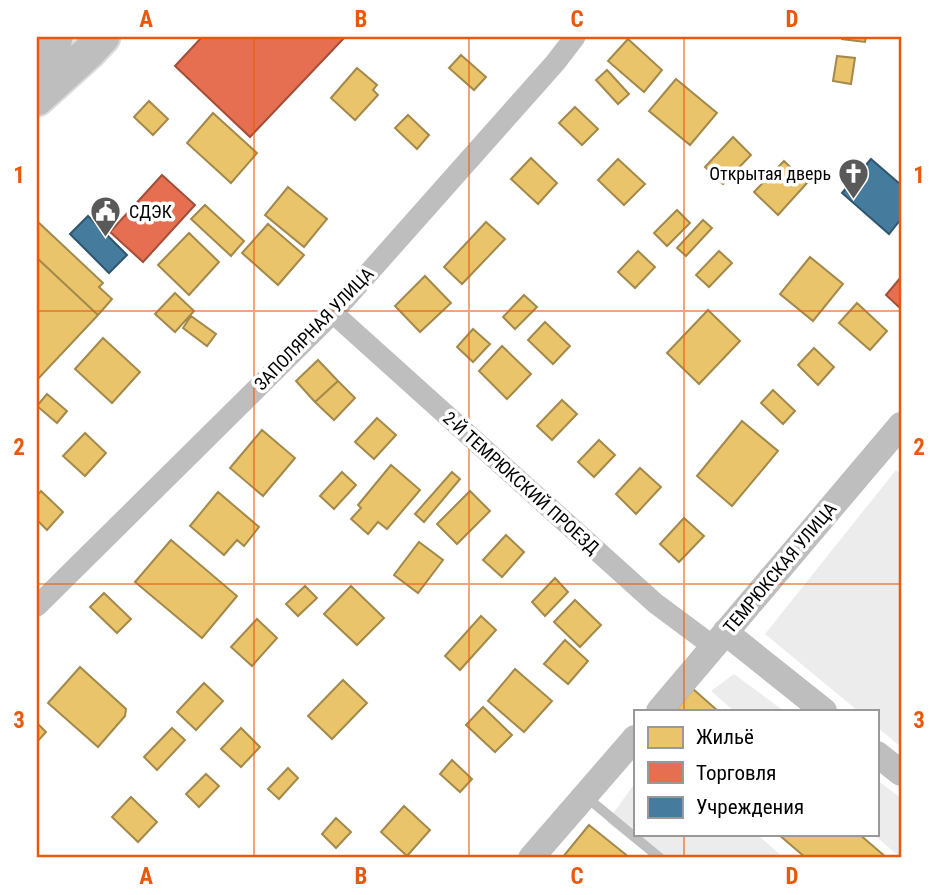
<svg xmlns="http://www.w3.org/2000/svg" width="938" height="895" viewBox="0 0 938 895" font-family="'Roboto Condensed',sans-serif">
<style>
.green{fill:#ececec}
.homes{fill:#e9c46a;stroke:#a3894a;stroke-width:2}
.shops{fill:#e76f51;stroke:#a24e39;stroke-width:2}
.public{fill:#457b9d;stroke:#30566e;stroke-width:2}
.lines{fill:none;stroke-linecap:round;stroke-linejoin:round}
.primary-casing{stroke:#dbdbdb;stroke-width:37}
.trunk-casing{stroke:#dbdbdb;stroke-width:38}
.service{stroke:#bebebe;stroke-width:10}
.minor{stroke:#bebebe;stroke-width:21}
.tertiary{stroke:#bebebe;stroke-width:26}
.primary{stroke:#bebebe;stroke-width:33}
.trunk{stroke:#bebebe;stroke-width:35}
.grid{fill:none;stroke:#e8590c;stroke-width:2;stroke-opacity:0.55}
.labels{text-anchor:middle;stroke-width:7;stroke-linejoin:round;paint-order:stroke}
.poi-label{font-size:18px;fill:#000;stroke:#fff;text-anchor:end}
.street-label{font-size:18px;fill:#000;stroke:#fff}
.neatline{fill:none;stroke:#e8590c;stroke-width:2.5}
.grid-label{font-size:23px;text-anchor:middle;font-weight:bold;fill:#e8590c}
</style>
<rect width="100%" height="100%" fill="#fff"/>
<!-- green -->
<path class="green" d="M896 470 901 474V747L877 727V711H858L765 634Z
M734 674 784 711H734L711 691Z
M877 780 901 798V858L873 834H877Z
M635 783V834H757L784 858H653L607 822Z"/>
<!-- homes -->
<path class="homes" d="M842 37H866L865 42 842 39Z
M628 39 662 70 644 92 608 61Z
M461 55 486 77 474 90 449 68Z
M837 56 855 58 851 84 833 81Z
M357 68 377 85 373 90 378 95 355 120 331 98Z
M607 70 629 94 618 104 596 80Z
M676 79 717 113 690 145 649 111Z
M149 101 168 119 153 135 134 117Z
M575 107 598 129 582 145 559 123Z
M213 113 257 153 231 183 187 143Z
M408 115 429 135 417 149 395 128Z
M733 137 751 155 723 184 705 167Z
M531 158 557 183 538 204 511 179Z
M618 159 645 184 624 205 598 180Z
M784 161 807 183 778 215 754 192Z
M288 187 327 219 304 247 265 215Z
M205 205 244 241 231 256 191 219Z
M677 210 690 223 667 246 654 233Z
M703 220 712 228 686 256 677 248Z
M37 221 103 283 99 287 112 299 98 315 37 258Z
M486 222 505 239 462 284 444 267Z
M268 224 304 255 278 285 242 253Z
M189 233 219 262 189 295 158 265Z
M638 251 655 267 635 288 618 272Z
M719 251 732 263 709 287 696 275Z
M810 257 843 284 813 321 780 294Z
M37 258 98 315 37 380Z
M425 276 451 303 420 332 395 306Z
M175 293 194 311 175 332 155 314Z
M524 295 537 307 515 329 503 317Z
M857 303 887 331 870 350 839 323Z
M708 310 740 341 699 384 667 353Z
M191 316 216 334 207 346 183 328Z
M545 322 570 346 553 364 528 340Z
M473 329 490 344 473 362 457 347Z
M103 338 140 372 112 403 75 369Z
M502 346 531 374 507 399 479 371Z
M814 348 834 367 818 385 798 365Z
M318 360 338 381 315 402 296 381Z
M338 381 355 398 334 420 315 402Z
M773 390 795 411 783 424 761 403Z
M47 394 67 411 57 423 37 406Z
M562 400 577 414 552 440 537 426Z
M377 418 396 435 374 459 355 442Z
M742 421 778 451 732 506 697 476Z
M262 430 295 458 263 496 230 468Z
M85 433 106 453 85 476 63 456Z
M599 440 615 455 594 477 578 462Z
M391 465 420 490 387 529 378 522 368 534 351 519 361 508 358 505Z
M640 468 661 487 636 514 616 494Z
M342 472 356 485 334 509 320 496Z
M452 472 460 479 424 522 415 514Z
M41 491 63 512 47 530 37 520V496Z
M470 491 490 511 457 544 437 524Z
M218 492 259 527 244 546 237 540 224 555 190 526Z
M684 518 704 536 679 562 660 544Z
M506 535 524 552 502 577 483 560Z
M171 540 237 596 202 638 135 582Z
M419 542 443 560 418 593 394 575Z
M555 578 568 592 545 616 532 602Z
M305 586 317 598 298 616 286 604Z
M351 586 384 618 357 645 324 614Z
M104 593 131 619 117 633 90 607Z
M575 600 601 625 580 647 554 622Z
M481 616 496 630 460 670 445 656Z
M257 619 277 638 252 666 231 647Z
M565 640 588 661 568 684 544 664Z
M80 667 126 709 125 716 98 747 48 703Z
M515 669 552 701 524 732 488 701Z
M343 680 367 703 332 739 308 716Z
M204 683 223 701 196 730 177 712Z
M693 689 718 711H675Z
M483 707 512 735 495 752 466 725Z
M37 723 46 732 37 742Z
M172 728 185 740 157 770 144 757Z
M241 728 260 747 241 767 221 749Z
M452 760 472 779 460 792 440 774Z
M288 768 298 778 279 799 268 789Z
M206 774 219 786 199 807 186 794Z
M131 797 157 822 138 842 112 817Z
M404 806 430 830 407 856 381 832Z
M336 818 351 832 336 848 322 834Z
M589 825 630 858H562Z
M778 834H859L887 858H806Z"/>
<!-- shops -->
<path class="shops" d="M202 37H345L250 137 175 66Z
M162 175 195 205 143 262 110 232Z
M901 277V309L886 295Z"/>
<!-- public -->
<path class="public" d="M871 159 901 185V219L889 234 842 193Z
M88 216 127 255 109 273 70 234Z"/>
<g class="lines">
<defs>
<path id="primary" d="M37 99 88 53 103 37"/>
<path id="trunk" d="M37 90 47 69 55 37"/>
</defs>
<!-- primary casing -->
<use href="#primary" class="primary-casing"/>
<!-- trunk casing -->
<use href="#trunk" class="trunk-casing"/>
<!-- service -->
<path class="service" d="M585 796 660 858"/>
<!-- minor -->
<path class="minor" d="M333 313 655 603 714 647
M37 606 333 313 555 63 575 37"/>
<!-- tertiary -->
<path class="tertiary" d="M725 632 824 711
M659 711 901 425
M877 754 901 773
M531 858 635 738"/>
<!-- primary -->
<use href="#primary" class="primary"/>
<!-- trunk -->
<use href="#trunk" class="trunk"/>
</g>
<!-- grid -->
<path class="grid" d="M254 37V858M469 37V858M684 37V711M37 311H901M37 584H901M684 834V858"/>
<!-- icons -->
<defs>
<symbol id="church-pin" viewBox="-11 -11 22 30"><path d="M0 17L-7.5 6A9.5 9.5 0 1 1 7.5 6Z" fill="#595959" stroke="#fff"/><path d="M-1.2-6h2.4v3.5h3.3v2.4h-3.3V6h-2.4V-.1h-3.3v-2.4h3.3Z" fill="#fff"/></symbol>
<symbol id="civic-pin" viewBox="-11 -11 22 30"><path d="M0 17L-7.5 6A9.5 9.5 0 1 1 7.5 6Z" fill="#595959" stroke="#fff"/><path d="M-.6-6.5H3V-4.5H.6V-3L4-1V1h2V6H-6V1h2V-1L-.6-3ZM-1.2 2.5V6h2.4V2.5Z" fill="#fff"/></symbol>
</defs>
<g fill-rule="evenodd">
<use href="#church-pin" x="836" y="156" width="35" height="47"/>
<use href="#civic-pin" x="88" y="194" width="35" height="47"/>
</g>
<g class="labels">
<!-- poi labels -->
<g class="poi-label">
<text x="831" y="180">Открытая дверь</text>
<text x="129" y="218" text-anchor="start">СДЭК</text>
</g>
<!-- street labels -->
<g class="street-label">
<text transform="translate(314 329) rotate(-46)" y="6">ЗАПОЛЯРНАЯ УЛИЦА</text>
<text transform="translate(521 483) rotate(42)" y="6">2-Й ТЕМРЮКСКИЙ ПРОЕЗД</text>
<text transform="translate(780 568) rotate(-50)" y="6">ТЕМРЮКСКАЯ УЛИЦА</text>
</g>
</g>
<!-- border -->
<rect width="938" height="895" fill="none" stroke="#ffffff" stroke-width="77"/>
<!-- legend -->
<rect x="634" y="710" width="245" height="126" fill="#ffffff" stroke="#999999" stroke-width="2"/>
<rect x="648" y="727" width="35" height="21" fill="#e9c46a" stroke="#999999" stroke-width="2"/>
<text x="696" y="744" font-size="21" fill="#000000">Жильё</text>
<rect x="648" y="762" width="35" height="21" fill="#e76f51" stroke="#999999" stroke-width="2"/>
<text x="696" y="780" font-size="21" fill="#000000">Торговля</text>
<rect x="648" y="797" width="35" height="21" fill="#457b9d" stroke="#999999" stroke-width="2"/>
<text x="696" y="814" font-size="21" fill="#000000">Учреждения</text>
<rect x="38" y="38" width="862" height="818" class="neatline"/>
<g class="grid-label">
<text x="146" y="27">A</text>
<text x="361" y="27">B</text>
<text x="577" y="27">C</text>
<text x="792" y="27">D</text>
<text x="19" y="183">1</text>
<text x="919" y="183">1</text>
<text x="19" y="455">2</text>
<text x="919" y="455">2</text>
<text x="19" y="728">3</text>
<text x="919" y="728">3</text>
<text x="146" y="884">A</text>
<text x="361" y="884">B</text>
<text x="577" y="884">C</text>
<text x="792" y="884">D</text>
</g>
</svg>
